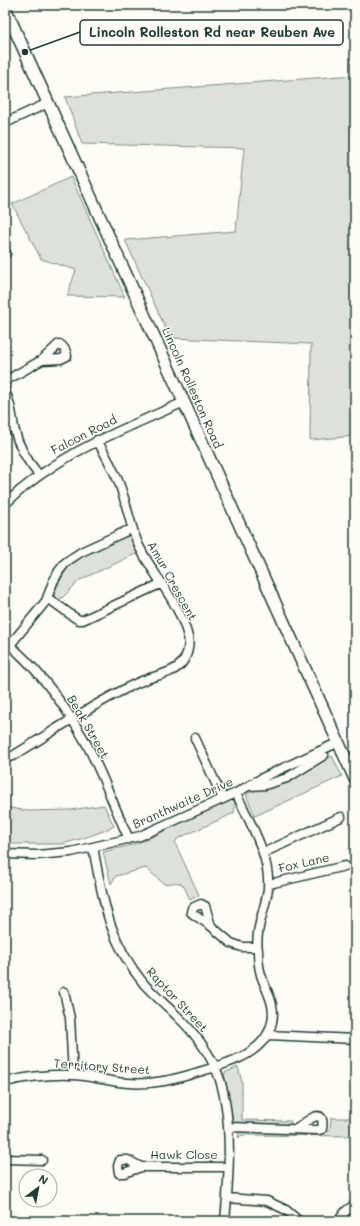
<svg xmlns="http://www.w3.org/2000/svg" width="360" height="1226" viewBox="0 0 360 1226" font-family="Mali,sans-serif">
<style>
.green{fill:#dde0db;stroke:#7e8e88}
.lines{fill:none;stroke-linecap:round;stroke-linejoin:round}
.minor-casing{stroke:#1f3d34;stroke-width:11}
.major-casing{stroke:#1f3d34;stroke-width:14}
.minor{stroke:#fdfcf7;stroke-width:8}
.major{stroke:#fdfcf7;stroke-width:11}
.labels{text-anchor:middle;stroke-width:3;stroke-linejoin:round;paint-order:stroke}
.street-label{font-size:12px;fill:#1f3d34;stroke:#fdfcf7}
.leader{fill:none;stroke:#1f3d34;stroke-width:1.5}
.callout-dot{fill:#1f3d34;stroke:#fdfcf7;stroke-width:1.5}
.callout{fill:#fdfcf7;stroke:#1f3d34;stroke-width:1.5}
.callout-label{font-size:13px;text-anchor:middle;font-weight:bold;fill:#1f3d34}
</style>
<rect width="100%" height="100%" fill="#fdfcf7"/>
<filter id="ink" filterUnits="userSpaceOnUse"><feTurbulence type="fractalNoise" baseFrequency=".025" numOctaves="2"/><feDisplacementMap in="SourceGraphic" scale="8" xChannelSelector="R" yChannelSelector="G"/><feConvolveMatrix kernelMatrix="1 2 1 2 8 2 1 2 1" color-interpolation-filters="sRGB"/></filter>
<g filter="url(#ink)">
<!-- green -->
<path class="green" d="M355 75V436L310 440 311 344 170 338 125 240 236 231 244 148 82 144 65 97Z
M71 177 125 297 67 296 76 270 41 259 12 204Z
M134 534 142 551 80 580 62 598 58 600 54 595 55 590 68 567 82 555 128 536Z
M332 756 342 776 255 816 246 795 252 791 266 788Z
M236 793 234 813 177 839 175 843 199 895 190 900C182 882 184 881 164 884L146 868 116 876 111 884 103 852 131 845 148 839Z
M104 805 114 826 109 829 84 838 62 844H14L5 841V807L28 811 70 810Z
M238 1067 242 1082V1120L291 1121V1125L240 1124 236 1123 233 1120 224 1073Z
M331 1118H355V1136L242 1135 238 1138 239 1132 325 1134 326 1132 330 1130Z"/>
<g class="lines">
<defs>
<path id="minor" d="M5 123 48 103
M5 253H6
M5 381 42 360 59 344C63 345 67 352 67 356L61 359 42 360
M5 391C11 403 12 415 14 428 18 446 27 461 39 475
M5 429 14 427
M5 504C58 453 118 432 184 402
M48 598 74 617 79 620H83L162 583
M5 641C38 668 64 704 85 741 102 772 114 807 129 839
M10 645 46 601 53 582 59 571 66 562 81 552 131 529
M195 738 223 799
M5 758 13 756 21 751C55 730 89 707 125 689 132 685 139 682 147 679 158 675 172 673 180 665 187 658 190 646 188 637 180 603 154 577 139 546 130 526 127 504 119 483 113 468 105 454 97 440
M251 786 265 785 287 778 324 755
M93 847C103 900 108 940 144 984 154 995 165 1004 176 1015 195 1033 212 1055 220 1080 233 1122 229 1177 225 1221
M263 853 341 817
M5 854 36 855 71 852 140 836 236 793 264 777 339 742
M269 884 345 866
M211 926 205 906 201 904 192 908 191 912 193 914 211 926 231 943 242 947H257
M64 992 70 1018 73 1075
M268 1035 355 1039
M5 1082C27 1077 48 1074 71 1075 90 1075 109 1082 128 1083 154 1085 177 1079 202 1071 229 1063 266 1053 272 1022 276 1004 266 991 261 975 259 968 258 959 258 951 255 931 263 915 267 895 274 862 250 823 236 793
M228 1127 318 1130 322 1129C326 1104 305 1122 297 1129
M5 1159 42 1160
M141 1167 128 1160H120L118 1166 119 1173H124L141 1167H228
M227 1198 267 1201 286 1210 299 1221
M338 1221 346 1211 355 1204"/>
<path id="major" d="M5 8 355 779"/>
</defs>
<!-- minor casing -->
<use href="#minor" class="minor-casing"/>
<!-- major casing -->
<use href="#major" class="major-casing"/>
<!-- minor -->
<use href="#minor" class="minor"/>
<!-- major -->
<use href="#major" class="major"/>
</g>
</g>
<g class="labels">
<!-- street labels -->
<g class="street-label">
<text transform="translate(192 388) rotate(66)" y="4">Lincoln Rolleston Road</text>
<text transform="translate(84 435) rotate(-27)" y="4">Falcon Road</text>
<text transform="translate(172 581) rotate(61)" y="4">Amur Crescent</text>
<text transform="translate(88 727) rotate(60)" y="4">Beak Street</text>
<text transform="translate(183 803) rotate(-24)" y="4">Branthwaite Drive</text>
<text transform="translate(304 863) rotate(-13)" y="4">Fox Lane</text>
<text transform="translate(177 1000) rotate(47)" y="4">Raptor Street</text>
<text transform="translate(102 1067) rotate(4)" y="4">Territory Street</text>
<text x="184" y="1159">Hawk Close</text>
</g>
</g>
<!-- callouts -->
<path class="leader" d="M25 52L80 32"/>
<circle class="callout-dot" cx="25" cy="52" r="4"/>
<rect class="callout" x="80" y="20" width="263" height="25" rx="4"/>
<g class="callout-label">
<text x="212" y="37">Lincoln Rolleston Rd near Reuben Ave</text>
</g>
<!-- margin -->
<rect width="360" height="1226" fill="none" stroke="#fdfcf7" stroke-width="20"/>
<rect x="10" y="10" width="340" height="1206" fill="none" stroke="#1f3d34" stroke-width="1.5" filter="url(#ink)"/>
<!-- north arrow -->
<g transform="translate(38 1188) rotate(32)"><circle r="19" fill="#fdfcf7" stroke="#a4b0a9"/>
<path d="M0-3L7 15L0 10L-7 15Z" fill="#1f3d34"/>
<text y="-6" font-size="11" font-weight="bold" text-anchor="middle" fill="#1f3d34">N</text>
</g>
</svg>
